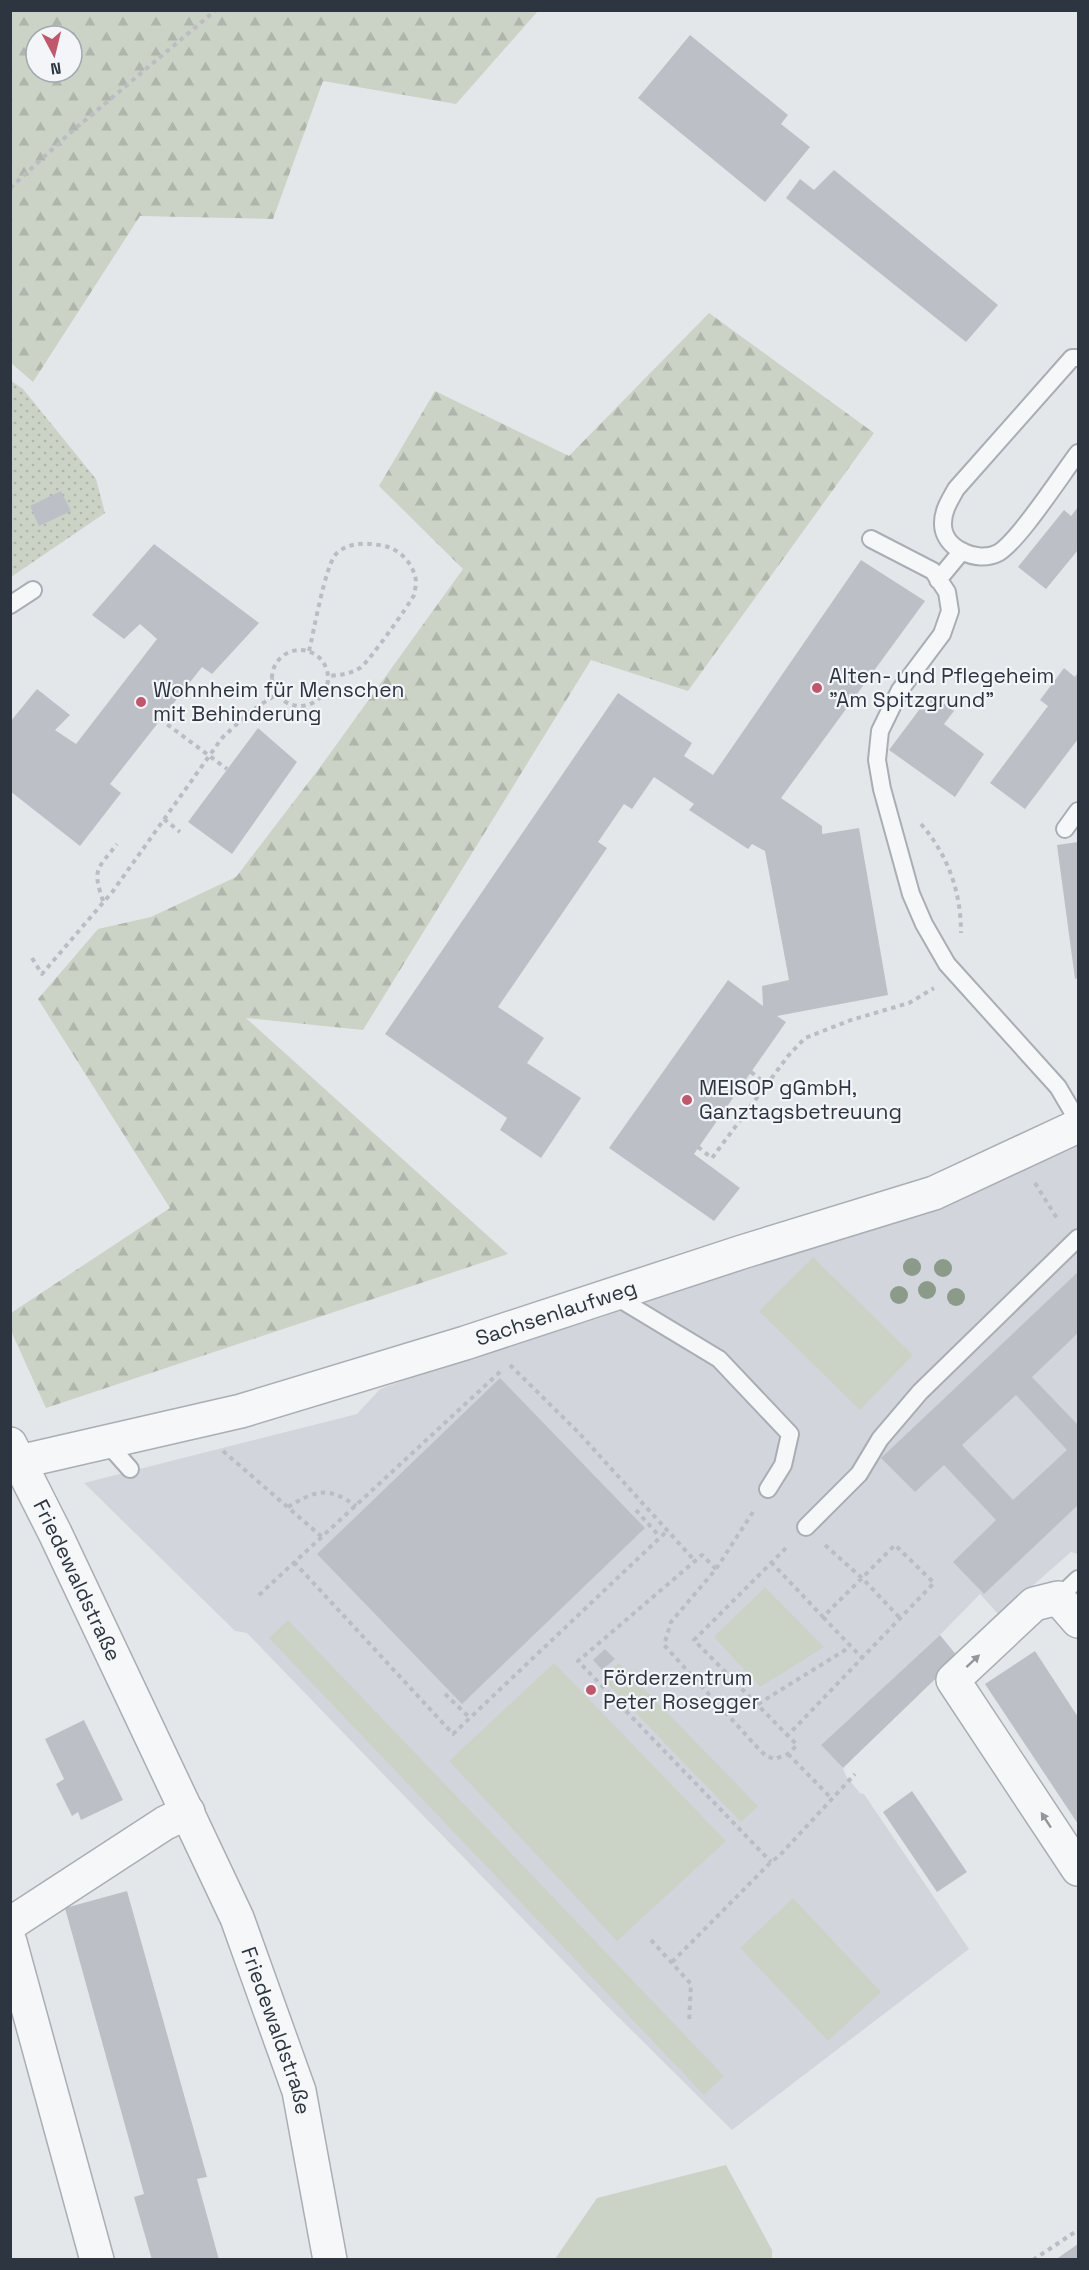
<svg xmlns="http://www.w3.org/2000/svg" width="1089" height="2270" viewBox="0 0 1089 2270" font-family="'Space Grotesk',sans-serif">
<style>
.built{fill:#d2d6dc}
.green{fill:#cad3c6}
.forest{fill:url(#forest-firs);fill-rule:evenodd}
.garden{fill:url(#garden-dots)}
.building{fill:#bcc0c6;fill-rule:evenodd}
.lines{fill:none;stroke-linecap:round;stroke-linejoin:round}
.service-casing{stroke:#a9aeb4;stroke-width:20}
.minor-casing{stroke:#a9aeb4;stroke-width:36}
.path{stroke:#babdc2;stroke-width:4;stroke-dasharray:4.5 4.5;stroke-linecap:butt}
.service{stroke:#f6f7f9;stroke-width:16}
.minor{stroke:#f6f7f9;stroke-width:33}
.tree{fill:#8c9a8a}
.oneway{fill:#92969d}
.poi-dot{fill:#c0586d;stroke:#f3f5f8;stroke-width:2}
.labels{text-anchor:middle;stroke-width:4.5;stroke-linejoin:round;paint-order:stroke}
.poi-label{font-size:21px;fill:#2d3541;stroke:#f3f5f8;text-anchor:start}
.street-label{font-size:21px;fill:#2d3541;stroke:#f3f5f8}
</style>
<defs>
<pattern id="forest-firs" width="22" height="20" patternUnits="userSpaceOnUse" patternTransform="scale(1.5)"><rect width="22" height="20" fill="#cad3c6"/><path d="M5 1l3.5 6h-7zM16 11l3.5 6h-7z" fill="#aeb6ab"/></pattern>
<pattern id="garden-dots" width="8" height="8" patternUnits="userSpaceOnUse" patternTransform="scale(1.5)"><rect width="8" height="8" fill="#cad3c6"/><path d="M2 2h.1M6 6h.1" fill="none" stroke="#aeb6ab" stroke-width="1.8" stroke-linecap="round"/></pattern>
</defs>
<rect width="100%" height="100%" fill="#e4e7ea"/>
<!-- built -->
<path class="built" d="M1078 1143V1554L1071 1552 999 1615 980 1594 940 1635 821 1745 843 1768 846 1776 860 1793 864 1794 969 1949 732 2130 604 2003 247 1633 235 1631 84 1483 357 1414 380 1389 466 1358 597 1319 877 1222Z"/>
<!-- green -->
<path class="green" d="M813 1257 913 1355 860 1410 759 1311Z
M765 1587 824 1647 760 1687 714 1637Z
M288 1620 724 2076 704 2095 269 1638Z
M554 1663 726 1841 617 1941 449 1761Z
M619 1663 758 1806 741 1822 602 1678Z
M793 1898 881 1992 828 2041 740 1948Z
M726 2165 772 2250V2259H555L597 2198Z"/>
<!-- forest -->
<path class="forest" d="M10 11 11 10 538 11 456 104 323 81 273 219 140 216 33 382 11 363ZM36 36H72V72H36Z
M709 313 874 433 688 691 591 660 363 1030 246 1018 508 1254 46 1408 11 1331V1313L170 1208 38 999 98 929 151 917 236 877 321 766 463 569 379 486 435 391 569 456Z"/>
<!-- garden -->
<path class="garden" d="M10 380 23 389 96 479 105 513 11 577Z"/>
<!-- building -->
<path class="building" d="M690 35 788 115 781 124 810 147 765 202 638 98Z
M834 170 998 305 966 342 786 198 800 179 814 190Z
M61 491 71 511 39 526 30 506Z
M1078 507V550L1046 589 1018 567 1064 510 1071 516Z
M154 544 259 623 212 674 202 667 110 784 121 793 80 846 10 791V722L37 689 70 715 55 730 76 744 157 639 140 624 124 639 92 615Z
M861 560 925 601 781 798 822 826V834L859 828 888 995 777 1016 786 1022 694 1154 740 1188 714 1221 609 1148 728 980 763 1006 762 986 789 980 765 851 752 844 748 849 689 810 694 804 654 777 632 809 624 804 598 842 607 848 498 1007 544 1038 527 1063 581 1098 541 1158 500 1130 507 1118 385 1034 618 693 692 743 684 756 713 775Z
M1064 668 1075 677 1078 672V739L1025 809 990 783 1048 706 1040 700Z
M931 694 954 711 944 724 984 754 955 797 889 750Z
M258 728 297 762 232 854 188 822Z
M1078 842V978L1075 979 1057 845Z
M1078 1272V1333L1032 1377 1078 1425V1505L984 1594 953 1562 996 1520 944 1465 915 1492 881 1458ZM1016 1395 1067 1450 1013 1500 962 1445Z
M500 1378 645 1528 462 1704 317 1554Z
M940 1635 958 1657 843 1768 821 1745Z
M605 1649 615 1659 602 1670 593 1660Z
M1035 1651 1078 1717V1824L985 1684Z
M84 1720 123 1800 81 1820 78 1812 72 1816 56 1784 64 1779 45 1739Z
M912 1791 967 1872 937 1892 883 1812Z
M127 1891 207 2177 197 2179 219 2260H152L134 2197 144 2194 65 1908Z
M1078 2244V2260H1055Z"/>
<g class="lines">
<defs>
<path id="service" d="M1078 358H1072L956 489C950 500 943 510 943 523 942 548 977 564 998 553 1018 542 1062 474 1078 453
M871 539 933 571 947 592 950 611 942 634 900 690 880 731 877 760 882 789 911 894 924 924 947 964 1058 1087 1078 1121
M938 580 962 551
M10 605 33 590
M1065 829 1078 811
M613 1295 719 1359 790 1434 783 1465 768 1489
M106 1442 130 1469
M806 1527 859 1474 880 1439 920 1392 1078 1238
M1058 1598 1078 1579"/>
<g id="minor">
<path id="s1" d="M10 1444 55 1533 237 1918 299 2091 330 2260"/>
<path id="s2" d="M10 1464 241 1411 465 1343 742 1252 934 1193 1078 1126"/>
<path d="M1078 1621 1058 1598 1034 1604 953 1680 1078 1869"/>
<path d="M10 1924 165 1823 188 1812"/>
<path d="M10 1942 97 2260"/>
</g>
</defs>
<!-- service casing -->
<use href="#service" class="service-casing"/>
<!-- minor casing -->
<use href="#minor" class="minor-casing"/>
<!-- path -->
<path class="path" d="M10 188 70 133 216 10
M272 678a28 28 0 1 1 56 0a28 28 0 1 1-56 0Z
M309 651C314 631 325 566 336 554 350 540 372 543 388 547 403 552 414 566 416 581 416 584 415 591 414 595 409 605 368 663 360 668 350 674 340 675 329 676
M160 719 227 769
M164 819 180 832
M921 824C948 855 961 892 961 933
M103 901C92 868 97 870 117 844
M32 958 42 974 113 891 222 738 251 711 277 694
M751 1072 766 1084
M698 1147 712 1158 788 1056 805 1038 851 1020 909 1003 934 988
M1035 1183 1058 1220
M510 1365 578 1432 695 1561
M223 1451 322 1537
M288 1507C316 1490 328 1486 356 1506
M636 1510 660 1537
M753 1512 716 1569 671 1622 664 1645 756 1746 766 1756 775 1759 788 1754 797 1745 694 1640 789 1545
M825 1545 862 1578 900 1618
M294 1562 453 1734 668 1530
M771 1562 823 1617 895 1545 934 1583 788 1735
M716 1569 702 1555 578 1661 771 1862
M259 1595 502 1370
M823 1617 862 1658
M445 1694 470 1718
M758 1704 850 1647
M788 1754 832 1799
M651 1940 691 1984 689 2023
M672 1962 771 1862 780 1855 855 1774
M1033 2260 1078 2230"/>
<!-- service -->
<use href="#service" class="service"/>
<!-- minor -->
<use href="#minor" class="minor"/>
</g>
<!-- trees -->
<g class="tree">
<circle cx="912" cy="1267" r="9"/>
<circle cx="943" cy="1268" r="9"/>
<circle cx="927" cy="1290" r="9"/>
<circle cx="899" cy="1295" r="9"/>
<circle cx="956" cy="1297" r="9"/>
</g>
<!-- one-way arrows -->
<defs><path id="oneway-solid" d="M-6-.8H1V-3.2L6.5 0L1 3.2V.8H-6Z" transform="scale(1.5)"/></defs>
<g class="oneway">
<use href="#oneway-solid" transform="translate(973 1661) rotate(-43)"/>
<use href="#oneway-solid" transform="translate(1046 1820) rotate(-123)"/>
</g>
<!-- markers -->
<g class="poi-dot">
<circle cx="817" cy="688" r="6"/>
<circle cx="141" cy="702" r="6"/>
<circle cx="687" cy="1100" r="6"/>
<circle cx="591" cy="1690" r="6"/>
</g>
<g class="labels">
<!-- poi labels -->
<g class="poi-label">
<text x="829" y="683">Alten- und Pflegeheim<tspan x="829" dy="24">"Am Spitzgrund"</tspan></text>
<text x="153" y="697">Wohnheim für Menschen<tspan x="153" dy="24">mit Behinderung</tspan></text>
<text x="699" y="1095">MEISOP gGmbH,<tspan x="699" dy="24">Ganztagsbetreuung</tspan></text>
<text x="603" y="1685">Förderzentrum<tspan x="603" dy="24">Peter Rosegger</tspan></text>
</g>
<!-- street labels -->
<g class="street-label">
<text dy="7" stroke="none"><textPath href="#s2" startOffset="567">Sachsenlaufweg</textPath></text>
<text dy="7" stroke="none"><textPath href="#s1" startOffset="152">Friedewaldstraße</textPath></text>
<text dy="7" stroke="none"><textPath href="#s1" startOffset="645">Friedewaldstraße</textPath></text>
</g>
</g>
<!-- border -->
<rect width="1089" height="2270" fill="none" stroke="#2d3541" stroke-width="24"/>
<!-- north arrow -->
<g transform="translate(54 54) rotate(173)"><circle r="28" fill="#f3f5f8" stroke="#a4a8af" stroke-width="1.5"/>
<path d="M0-4.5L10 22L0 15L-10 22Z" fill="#c0586d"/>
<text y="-9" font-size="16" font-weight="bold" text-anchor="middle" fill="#2d3541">N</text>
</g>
</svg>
